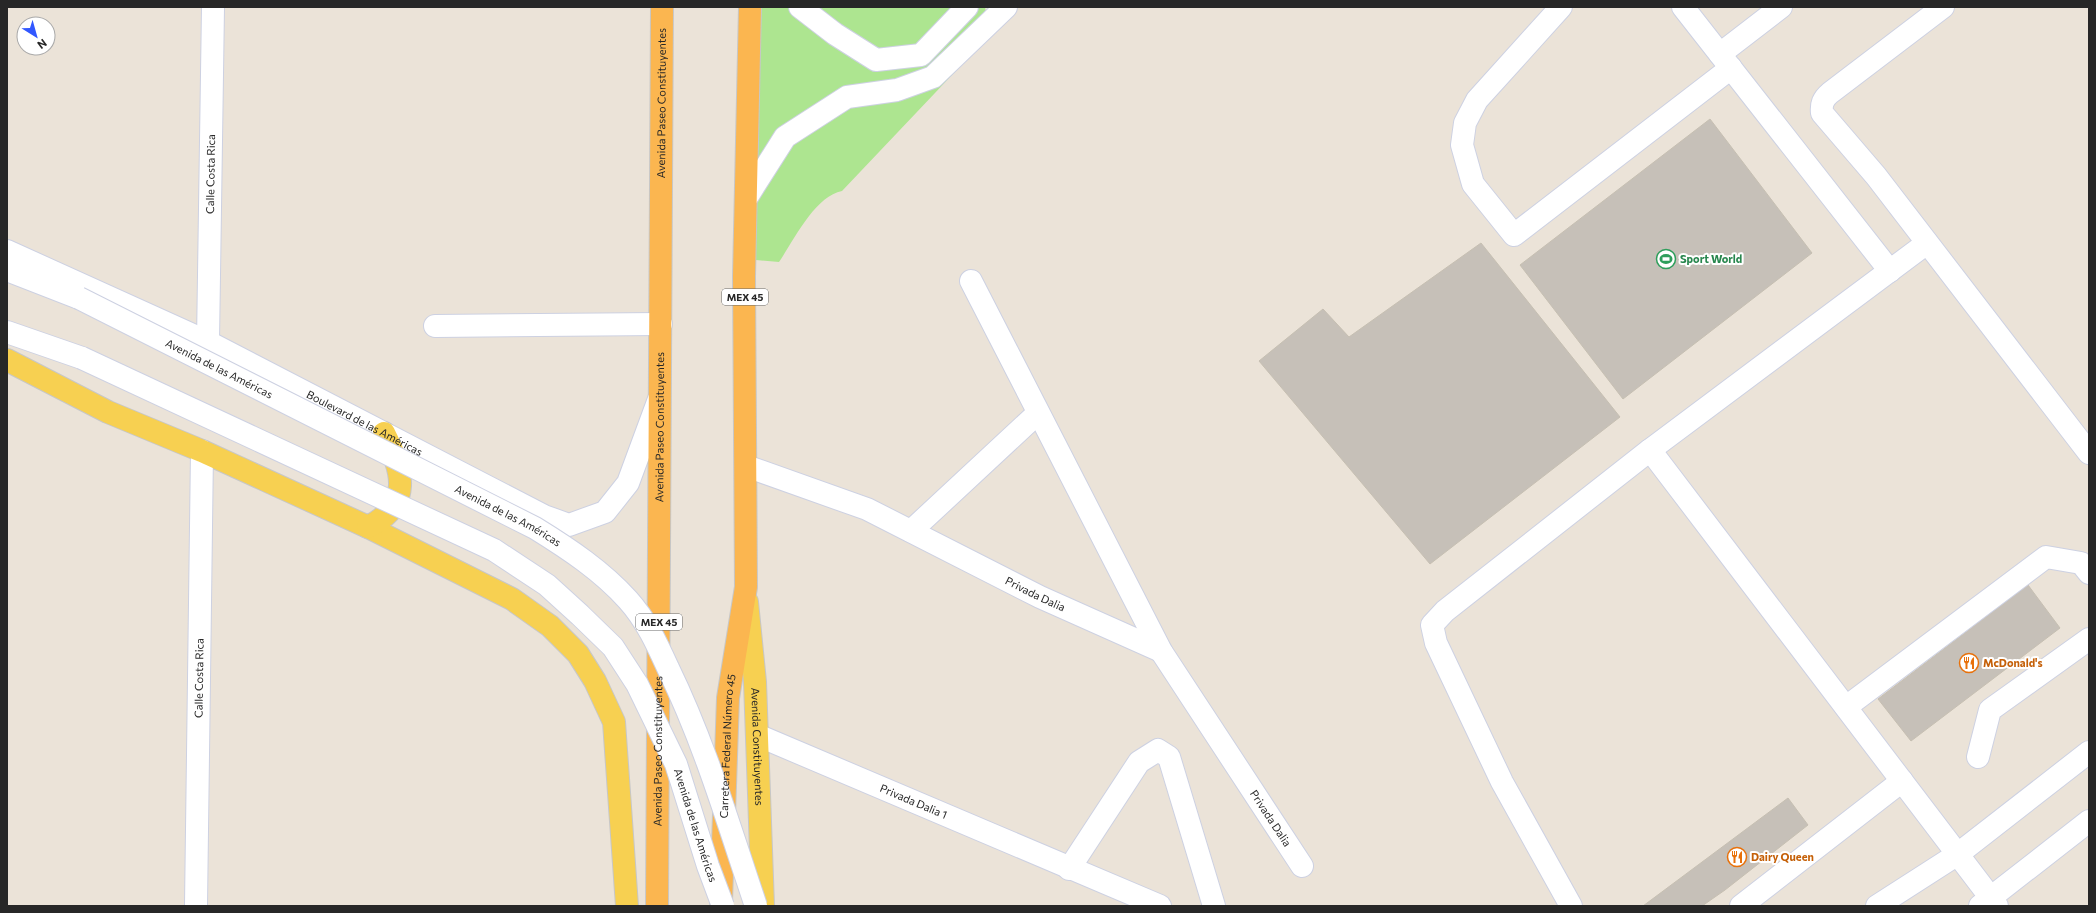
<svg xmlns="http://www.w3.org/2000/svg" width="2096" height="913" viewBox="0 0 2096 913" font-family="Commissioner,sans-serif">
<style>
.green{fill:#ade590}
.building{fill:#c6c0b8;stroke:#c6bfb2}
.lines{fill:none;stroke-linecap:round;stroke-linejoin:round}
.service-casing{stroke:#cdd1e2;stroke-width:24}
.minor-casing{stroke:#cdd1e2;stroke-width:24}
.secondary-casing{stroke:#cdd1e2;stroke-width:24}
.primary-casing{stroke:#c7c7c7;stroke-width:24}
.trunk-casing{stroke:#c7c7c7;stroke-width:24}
.service{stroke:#fff;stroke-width:22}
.minor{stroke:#fff;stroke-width:22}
.secondary{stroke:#fff;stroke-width:22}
.primary{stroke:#f7d051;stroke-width:22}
.trunk{stroke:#fbb650;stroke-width:22}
.secondary-bridge-casing{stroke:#cdd1e2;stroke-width:24;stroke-linecap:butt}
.secondary-bridge{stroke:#fff;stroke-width:22}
.labels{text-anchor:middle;stroke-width:4;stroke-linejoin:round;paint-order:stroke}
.shield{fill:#fff;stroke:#686868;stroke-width:1}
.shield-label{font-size:10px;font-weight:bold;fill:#272727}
.street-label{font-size:11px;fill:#272727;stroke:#fff}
.leisure-label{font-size:11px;font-weight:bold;fill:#27864d;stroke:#fff;text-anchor:start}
.food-label{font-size:11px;font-weight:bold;fill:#c56008;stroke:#fff;text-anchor:start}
</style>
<rect width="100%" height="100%" fill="#ebe3d8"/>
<!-- green -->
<path class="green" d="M755 7H985L990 35 842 191C815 196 794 240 779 262L745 259Z"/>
<!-- building -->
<path class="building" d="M1710 119 1812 253 1623 399 1520 265Z
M1481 243 1620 417 1430 564 1259 361 1323 309 1349 337Z
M2028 585 2060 628 1911 741 1878 699Z
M1788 798 1808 825 1725 890 1702 906H1643Z"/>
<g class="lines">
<defs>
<g id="service">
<path d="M800 7 835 34 876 60 921 55 967 7"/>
<path d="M1561 7 1477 100 1465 123 1462 145 1473 184 1514 235 1731 68"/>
<path d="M1683 7 1890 271"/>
<path d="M1943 7 1830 93C1823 99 1821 104 1822 113L1876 176 2089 453"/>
<path d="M1720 54 1781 7"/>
<path d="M747 197 785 137 847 97 897 90 933 77 1006 7"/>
<path d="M435 326 661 324"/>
<path d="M1650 450 1997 906"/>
<path d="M1846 707 2046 557 2081 563 2089 573"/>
<path id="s1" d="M757 735 1160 906"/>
<path d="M1978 757 1990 710 2089 639"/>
<path d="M1069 869 1139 762 1158 750 1169 757 1214 906"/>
<path d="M1571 906 1502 782 1436 643 1432 625 1445 611 1650 450 1927 243"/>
<path d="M1741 906 1902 781"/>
<path d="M1877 906 1958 854 2089 752"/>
<path d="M1980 906 2089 821"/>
</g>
<g id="minor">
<path id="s2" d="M7 251 208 342 544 516 569 525 605 512 628 483 659 399"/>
<path id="s3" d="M971 281 1161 651 1302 866"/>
<path id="s4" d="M208 342 213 7"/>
<path id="s5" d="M746 466 867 509 1040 597 1161 651"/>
<path d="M911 531 1038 413"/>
<path id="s6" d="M196 906 202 451"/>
</g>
<path id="secondary" d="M7 270 79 298
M7 332 82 358"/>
<g id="primary">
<path d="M7 360 108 412 202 451 368 527 512 599 550 626 578 654 595 681 614 722 627 906"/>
<path d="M368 527C413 504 403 471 384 433"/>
<path id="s7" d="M747 602 755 682 763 906"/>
</g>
<g id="trunk">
<path id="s8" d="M721 902 728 698 746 587 744 276 750 7"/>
<path id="s9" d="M657 906 662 7"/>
</g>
</defs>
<!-- service casing -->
<use href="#service" class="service-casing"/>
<!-- minor casing -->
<use href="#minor" class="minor-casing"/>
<!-- secondary casing -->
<use href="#secondary" class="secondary-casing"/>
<!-- primary casing -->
<use href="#primary" class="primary-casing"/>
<!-- trunk casing -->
<use href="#trunk" class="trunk-casing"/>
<!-- service -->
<use href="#service" class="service"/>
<!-- minor -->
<use href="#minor" class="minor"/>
<!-- secondary -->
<use href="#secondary" class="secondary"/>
<!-- primary -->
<use href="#primary" class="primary"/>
<!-- trunk -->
<use href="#trunk" class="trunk"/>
<defs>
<g id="secondary-bridge">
<path id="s10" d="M79 298 535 528C569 549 602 571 628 600 646 620 657 644 668 668 705 744 729 826 756 906"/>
<path id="s11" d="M82 358 494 550 547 585 580 615 613 647 637 684 676 764 708 866 723 906"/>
</g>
</defs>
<!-- secondary-bridge casing -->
<use href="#secondary-bridge" class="secondary-bridge-casing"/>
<!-- secondary-bridge -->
<use href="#secondary-bridge" class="secondary-bridge"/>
</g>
<!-- icons -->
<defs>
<symbol id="stadium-ring" viewBox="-11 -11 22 22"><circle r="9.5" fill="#fff" stroke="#2e9e5b" stroke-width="1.5"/><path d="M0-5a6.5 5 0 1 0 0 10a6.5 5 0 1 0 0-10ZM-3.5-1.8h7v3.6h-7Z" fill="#2e9e5b"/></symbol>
<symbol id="restaurant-ring" viewBox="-11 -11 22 22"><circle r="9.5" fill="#fff" stroke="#e8710a" stroke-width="1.5"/><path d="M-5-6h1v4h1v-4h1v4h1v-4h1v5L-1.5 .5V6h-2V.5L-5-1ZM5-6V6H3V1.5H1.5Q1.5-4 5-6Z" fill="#e8710a"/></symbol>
</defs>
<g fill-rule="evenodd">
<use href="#stadium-ring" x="1655" y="248" width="22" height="22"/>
<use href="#restaurant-ring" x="1958" y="652" width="22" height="22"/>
<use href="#restaurant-ring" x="1726" y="846" width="22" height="22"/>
</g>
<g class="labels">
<!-- shield labels -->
<g class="shield">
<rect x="722" y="289" width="46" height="16" rx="3"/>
<rect x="636" y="614" width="46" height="16" rx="3"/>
</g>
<g class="shield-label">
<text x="745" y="301">MEX 45</text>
<text x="659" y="626">MEX 45</text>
</g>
<!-- street labels -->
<g class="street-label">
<text dy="4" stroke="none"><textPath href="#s9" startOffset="803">Avenida Paseo Constituyentes</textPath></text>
<text dy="4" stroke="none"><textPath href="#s4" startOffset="168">Calle Costa Rica</textPath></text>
<text dy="4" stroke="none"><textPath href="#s10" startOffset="157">Avenida de las Américas</textPath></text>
<text dy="4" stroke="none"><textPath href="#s2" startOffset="397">Boulevard de las Américas</textPath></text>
<text dy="4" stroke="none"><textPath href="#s9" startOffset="479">Avenida Paseo Constituyentes</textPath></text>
<text dy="4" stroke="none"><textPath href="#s10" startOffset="481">Avenida de las Américas</textPath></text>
<text dy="4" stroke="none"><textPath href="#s5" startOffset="317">Privada Dalia</textPath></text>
<text dy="4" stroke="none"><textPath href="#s6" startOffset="228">Calle Costa Rica</textPath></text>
<text dy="4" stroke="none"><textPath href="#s8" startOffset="156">Carretera Federal Número 45</textPath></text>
<text dy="4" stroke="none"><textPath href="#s7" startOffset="145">Avenida Constituyentes</textPath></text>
<text dy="4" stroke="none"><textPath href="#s9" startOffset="155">Avenida Paseo Constituyentes</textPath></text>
<text dy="4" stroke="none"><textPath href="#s1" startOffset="170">Privada Dalia 1</textPath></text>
<text dy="4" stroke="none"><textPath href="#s3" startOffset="616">Privada Dalia</textPath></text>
<text dy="4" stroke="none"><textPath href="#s11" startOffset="806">Avenida de las Américas</textPath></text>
</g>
<!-- leisure labels -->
<g class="leisure-label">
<text x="1680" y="263">Sport World</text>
</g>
<!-- food labels -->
<g class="food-label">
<text x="1983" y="667">McDonald's</text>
<text x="1751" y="861">Dairy Queen</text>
</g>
</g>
<!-- border -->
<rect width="2096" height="913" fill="none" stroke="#272727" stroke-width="16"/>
<!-- north arrow -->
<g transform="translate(36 36) rotate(143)"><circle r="19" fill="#ffffff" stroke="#a9a9a9"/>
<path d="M0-3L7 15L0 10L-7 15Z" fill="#3157ff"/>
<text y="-6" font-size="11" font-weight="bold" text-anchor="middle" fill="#272727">N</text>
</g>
</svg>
